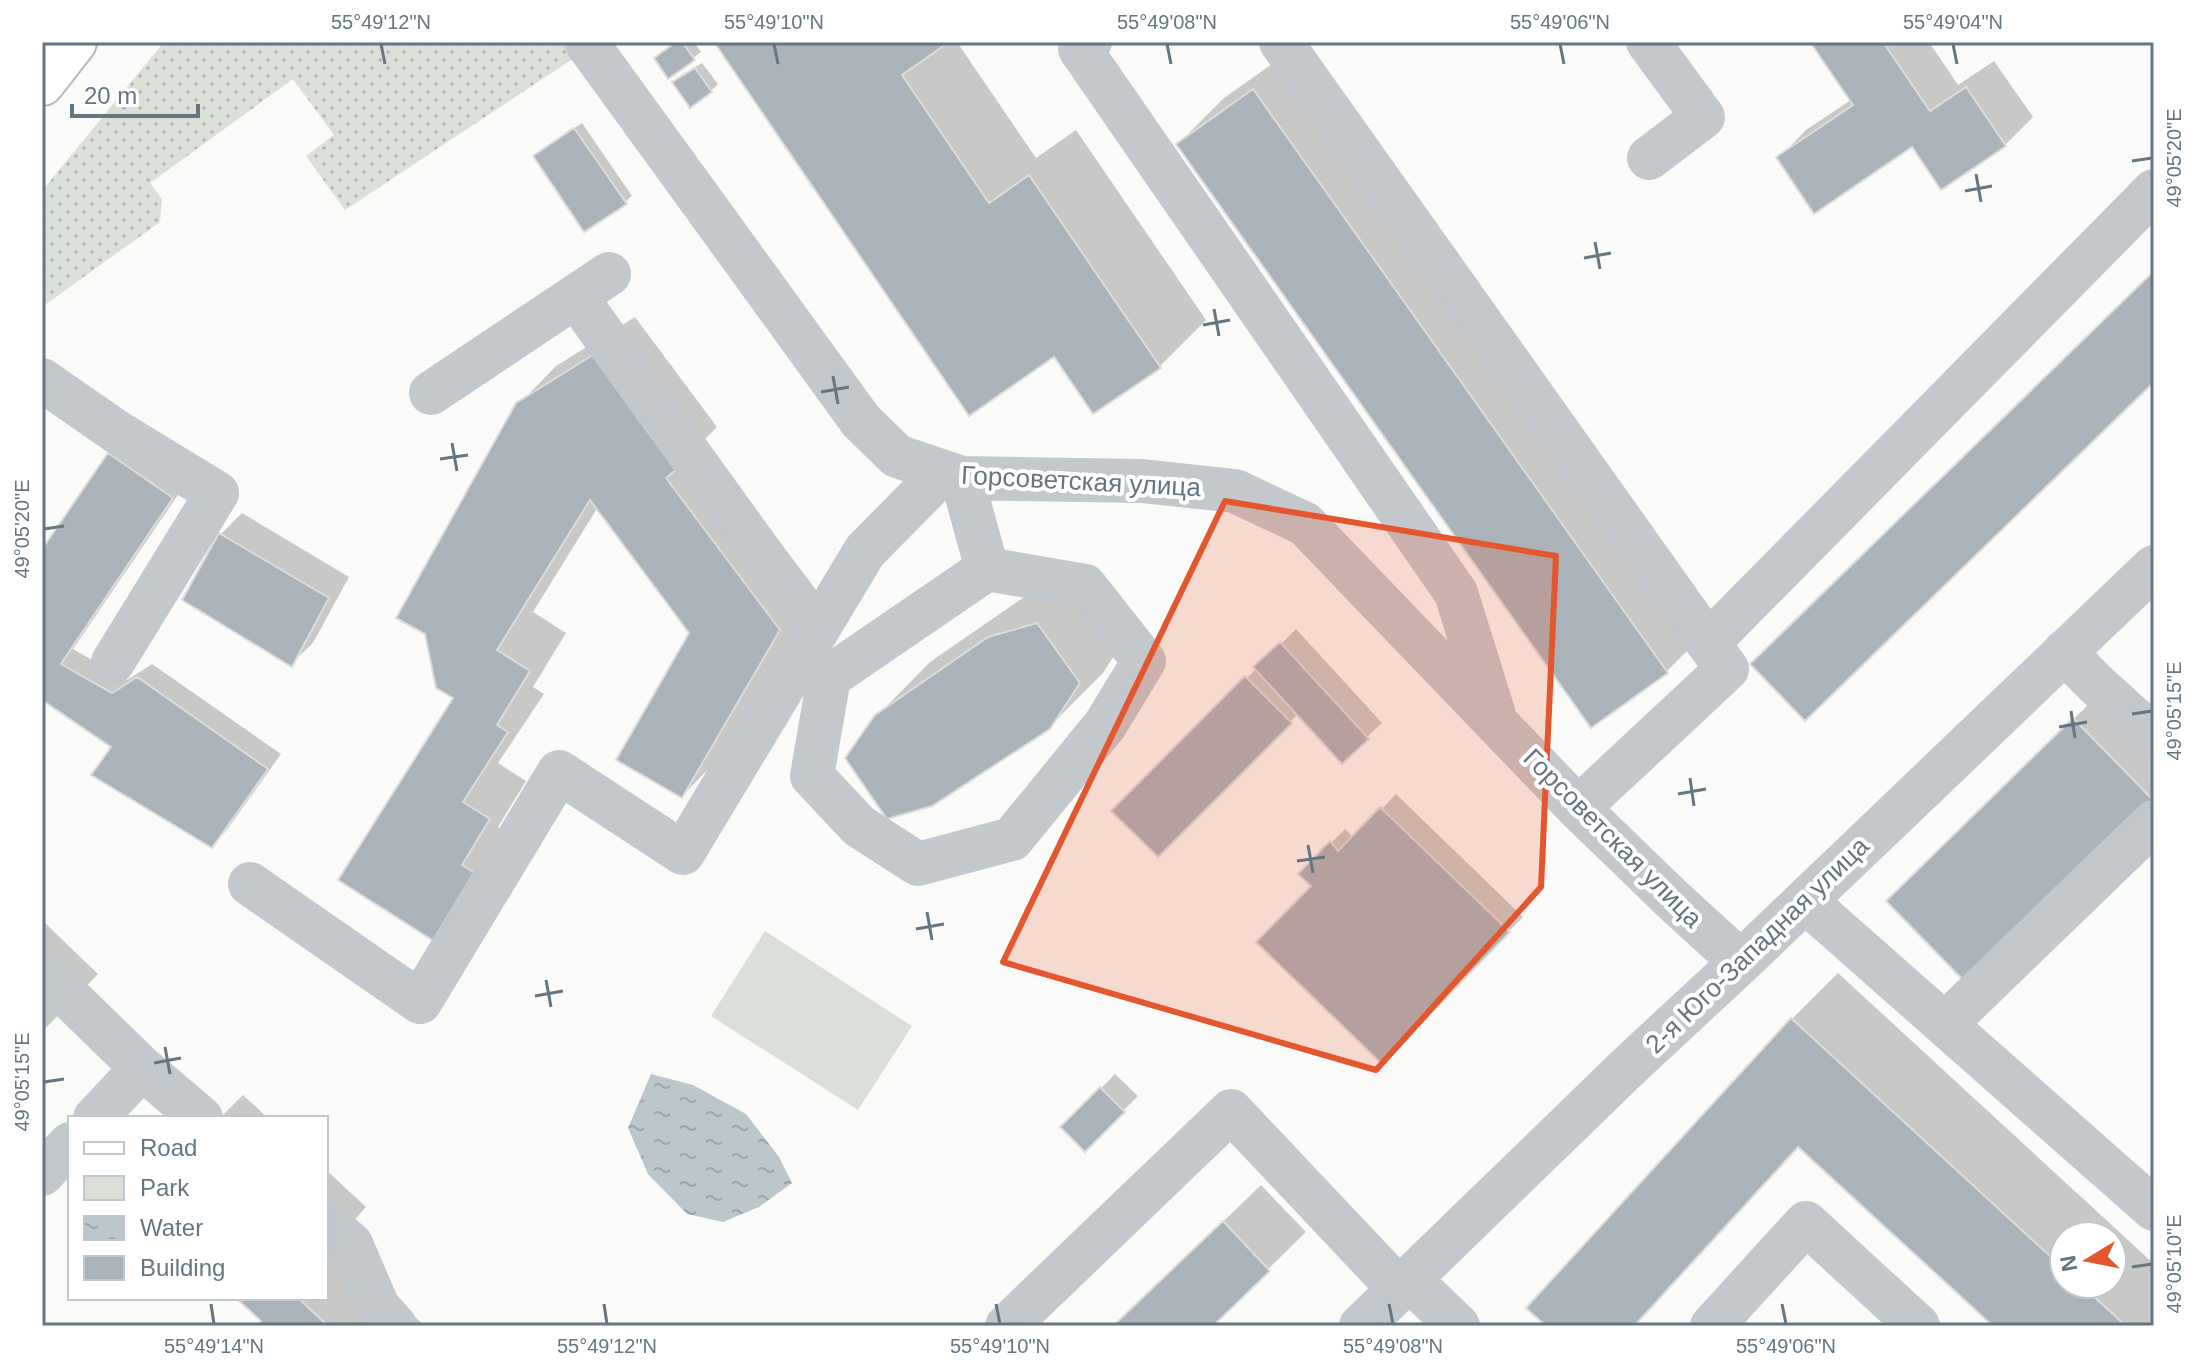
<svg xmlns="http://www.w3.org/2000/svg" width="2196" height="1368" viewBox="0 0 2196 1368" font-family="Arial,sans-serif">
<style>
.grass{fill:url(#grass-dots)}
.park{fill:#dadfd7}
.water{fill:url(#water-ripples)}
.shadow{fill:#0003;fill-rule:evenodd}
.building{fill:#aab3b9;stroke:#dcdcda;stroke-width:2}
.lines{fill:none;stroke-linecap:round;stroke-linejoin:round}
.major-casing{stroke:#b5babe;stroke-width:48}
.minor{stroke:#c3c8cc;stroke-width:44}
.major{stroke:#fff;stroke-width:44}
.marked{fill:#e4572e;fill-opacity:0.2;stroke:#e4572e;stroke-width:6;stroke-linejoin:round}
.ticks{fill:none;stroke:#657683;stroke-width:3}
.labels{text-anchor:middle;stroke-width:8;stroke-linejoin:round;paint-order:stroke}
.street-label{font-size:26px;fill:#657683;stroke:#fff}
.neatline{fill:none;stroke:#657683;stroke-width:3}
.ticks-label{font-size:20px;text-anchor:middle;fill:#657683}
</style>
<defs>
<pattern id="grass-dots" width="8" height="8" patternUnits="userSpaceOnUse" patternTransform="scale(2)"><rect width="8" height="8" fill="#dadfd7"/><path d="M2 2h.1M6 6h.1" fill="none" stroke="#b4b9b4" stroke-width="1.8" stroke-linecap="round"/></pattern>
<pattern id="water-ripples" width="26" height="14" patternUnits="userSpaceOnUse" patternTransform="scale(2)"><rect width="26" height="14" fill="#bbc7cb"/><path d="M2 4q2-2 4 0t4 0M15 11q2-2 4 0t4 0" fill="none" stroke="#9ca6aa"/></pattern>
</defs>
<rect width="100%" height="100%" fill="#fafaf8"/>
<!-- grass -->
<path class="grass" d="M164 42H560L577 56 345 210 306 156 334 135 293 79 150 183 162 199 160 222 42 307V191Z"/>
<!-- park -->
<path class="park" d="M765 931 912 1026 858 1110 711 1016Z"/>
<!-- water -->
<path class="water" d="M651 1074 693 1085 746 1114 779 1157 792 1183 759 1207 723 1222 687 1214 648 1174 628 1128Z"/>
<!-- shadow -->
<path class="shadow" d="M677 42H694L701 52 669 76Z
M717 42H957L1036 158 1076 130 1206 320 1159 367 1055 354Z
M1812 42H1929L1958 85 1994 61 2033 117 2005 145H1912L1779 158 1806 130 1851 100Z
M1300 44 1713 625 1667 671 1592 725 1178 144 1224 98Z
M702 63 718 84 711 91 675 82 682 75Z
M582 123 632 196 625 202 543 149Z
M635 317 717 427 703 441 817 591 719 758 682 796 691 633 598 507 533 612 566 633 533 687 544 694 498 763 526 781 498 827 516 838 437 941 456 697 518 405 556 366Z
M123 440 186 483 73 649 127 680 152 664 281 754 226 831 212 846 113 746 42 697V552L109 454Z
M242 513 349 577 313 643 291 664 221 534Z
M1043 584 1132 628 1103 673 1048 728 876 717 930 662Z
M1296 629 1382 723 1367 737 1298 714 1158 854 1114 811Z
M2095 698 2154 758V797L1967 981 1889 901Z
M1396 794 1523 917 1382 1061 1313 886 1301 874 1345 829 1354 838Z
M42 920 98 974 42 1032Z
M1838 973 2154 1264V1326H1996L1800 1146 1635 1326H1549L1792 1019ZM2064 1236H2112V1284H2064Z
M1115 1074 1138 1096 1085 1149 1063 1127Z
M243 1095 268 1118H220Z
M326 1170 366 1207 334 1243 425 1326H258L263 1320 239 1298H326Z
M1261 1185 1306 1232 1210 1326H1115Z"/>
<!-- building -->
<path class="building" d="M676 42H682L695 60 668 79 654 58Z
M714 42H949L902 75 989 203 1029 175 1161 368 1093 414 1054 357 969 416Z
M1810 42H1883L1930 111 1966 87 2006 146 1941 190 1912 147 1814 214 1776 157 1853 105Z
M695 68 712 92 690 108 672 82Z
M1253 89 1668 673 1591 728 1176 144Z
M574 128 627 204 584 232 533 156Z
M2154 271V382L1805 721 1750 664Z
M596 353 681 466 666 478 780 630 682 798 616 760 689 633 590 500 497 650 530 671 497 725 508 732 463 802 490 819 462 865 480 876 437 943 338 880 453 698 436 688 425 634 396 618 516 403Z
M108 453 173 498 61 664 112 693 137 677 268 769 212 848 91 775 111 747 42 700V549Z
M219 533 329 598 292 667 182 600Z
M1037 623 1080 683 1050 729 932 806 887 819 845 758 875 715 988 637Z
M1280 642 1369 739 1342 764 1253 667Z
M1245 676 1292 723 1158 857 1111 811Z
M2073 718 2154 801 1967 984 1886 901Z
M1380 807 1510 932 1382 1064 1256 942 1311 886 1298 874 1330 841 1338 851Z
M1791 1018 2064 1269V1284H2080L2126 1326H1993L1798 1147 1634 1326H1546L1526 1308Z
M1100 1087 1125 1112 1085 1152 1060 1127Z
M1223 1221 1270 1271 1213 1326H1113Z
M236 1298H298L328 1326H256L261 1321Z"/>
<g class="lines">
<defs>
<path id="major" d="M42 83 74 42"/>
</defs>
<!-- major casing -->
<use href="#major" class="major-casing"/>
<!-- minor -->
<path class="minor" d="M586 42 861 421 897 456 962 478 1142 481 1235 491 1305 524 1578 808 1673 900 1741 962
M1090 42 1080 49 1456 593 1494 715
M1281 42 1708 643
M1648 42 1703 117 1649 158
M576 297 817 631
M42 380 117 432 217 493 113 662
M431 393 609 274
M962 478 987 569 829 677 812 776 859 826 918 864 1012 839 1105 725 1144 661 1085 586 987 569
M2064 652 2096 684 2154 737
M1578 808 1727 669 1708 643 2154 191
M250 884 420 1002 559 772 683 853 865 551 943 472
M1805 901 2154 1209
M42 971 142 1068
M1945 1024 2154 822
M95 1118 142 1068 201 1118
M42 1174 70 1144
M326 1223 351 1244 378 1307 395 1326
M1410 1280 1458 1326
M1007 1326 1231 1111 1400 1290
M1361 1326 1628 1067 1741 962 2154 567
M1712 1326 1806 1223 1918 1326"/>
<!-- major -->
<use href="#major" class="major"/>
</g>
<!-- marked area -->
<path class="marked" d="M1225 501 1556 556 1541 887 1376 1070 1003 962Z"/>
<!-- ticks -->
<path class="ticks" d="M381 44 385 64M774 44 778 64M1167 44 1171 64M1560 44 1564 64M1953 44 1957 64M2132 161 2152 158M1976 174 1981 202M1965 191 1992 186M1595 242 1600 269M1584 258 1611 253M1214 309 1219 336M1203 325 1230 320M833 376 838 404M821 392 849 387M452 443 457 471M440 459 468 455M44 529 64 526M2071 711 2075 738M2132 714 2152 711M2059 727 2087 722M1690 778 1694 806M1678 794 1706 789M1308 845 1313 873M1297 861 1325 857M927 912 932 940M916 929 944 924M546 980 551 1007M535 996 563 991M165 1047 170 1074M154 1063 181 1058M44 1082 64 1079M2132 1267 2152 1264M211 1304 214 1324M604 1304 607 1324M996 1304 1000 1324M1389 1304 1393 1324M1782 1304 1786 1324"/>
<g class="labels">
<!-- street labels -->
<g class="street-label">
<text transform="translate(1081 481) rotate(3)" y="9">Горсоветская улица</text>
<text transform="translate(1613 838) rotate(45)" y="9">Горсоветская улица</text>
<text transform="translate(1757 945) rotate(-44)" y="9">2-я Юго-Западная улица</text>
</g>
</g>
<!-- border -->
<rect width="2196" height="1368" fill="none" stroke="#ffffff" stroke-width="88"/>
<!-- legend -->
<rect x="68" y="1116" width="260" height="184" fill="#ffffff" stroke="#c1c8cd" stroke-width="2"/>
<rect x="84" y="1142" width="40" height="12" fill="#ffffff" stroke="#c1c8cd" stroke-width="2"/>
<text x="140" y="1156" font-size="24" fill="#657683">Road</text>
<rect x="84" y="1176" width="40" height="24" fill="#dadfd7" stroke="#c1c8cd" stroke-width="2"/>
<text x="140" y="1196" font-size="24" fill="#657683">Park</text>
<rect x="84" y="1216" width="40" height="24" fill="url(#water-ripples)" stroke="#c1c8cd" stroke-width="2"/>
<text x="140" y="1236" font-size="24" fill="#657683">Water</text>
<rect x="84" y="1256" width="40" height="24" fill="#aab3b9" stroke="#c1c8cd" stroke-width="2"/>
<text x="140" y="1276" font-size="24" fill="#657683">Building</text>
<!-- north arrow -->
<g transform="translate(2088 1260) rotate(260)"><circle r="38" fill="#ffffff" stroke="#c1c8cd" stroke-width="2"/>
<path d="M0-6L14 30L0 20L-14 30Z" fill="#e4572e"/>
<text y="-12" font-size="22" font-weight="bold" text-anchor="middle" fill="#657683">N</text>
</g>
<!-- scale -->
<path d="M72 104v12h126v-12" fill="none" stroke="#657683" stroke-width="4"/>
<text x="84" y="104" font-size="24" fill="#657683" stroke="#ffffff" stroke-width="6" paint-order="stroke">20 m</text>
<rect x="44" y="44" width="2108" height="1280" class="neatline"/>
<g class="ticks-label">
<text x="381" y="29">55°49'12"N</text>
<text x="774" y="29">55°49'10"N</text>
<text x="1167" y="29">55°49'08"N</text>
<text x="1560" y="29">55°49'06"N</text>
<text x="1953" y="29">55°49'04"N</text>
<text transform="translate(2174 158) rotate(-90)" y="7">49°05'20"E</text>
<text transform="translate(22 529) rotate(-90)" y="7">49°05'20"E</text>
<text transform="translate(2174 711) rotate(-90)" y="7">49°05'15"E</text>
<text transform="translate(22 1082) rotate(-90)" y="7">49°05'15"E</text>
<text transform="translate(2174 1264) rotate(-90)" y="7">49°05'10"E</text>
<text x="214" y="1353">55°49'14"N</text>
<text x="607" y="1353">55°49'12"N</text>
<text x="1000" y="1353">55°49'10"N</text>
<text x="1393" y="1353">55°49'08"N</text>
<text x="1786" y="1353">55°49'06"N</text>
</g>
</svg>
